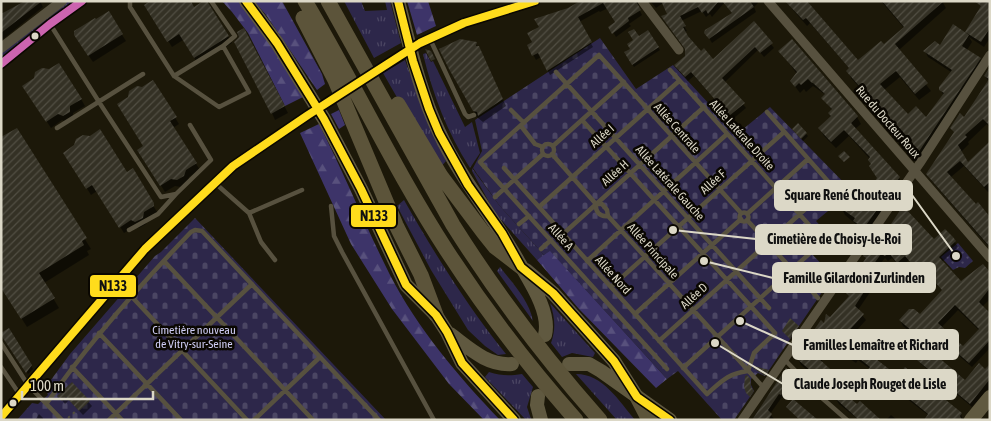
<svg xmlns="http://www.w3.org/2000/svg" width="991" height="421" viewBox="0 0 991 421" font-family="'Asap Condensed',sans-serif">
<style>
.grass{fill:url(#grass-tufts)}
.forest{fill:url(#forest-firs)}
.cemetery{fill:url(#cemetery-stones)}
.park{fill:url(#park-dots)}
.shadow{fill:#0007;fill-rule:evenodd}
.building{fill:url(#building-hatch);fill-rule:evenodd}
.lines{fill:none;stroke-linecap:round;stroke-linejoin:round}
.minor-tunnel{stroke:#393526;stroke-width:9;stroke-dasharray:9 4.5;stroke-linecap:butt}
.path{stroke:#524e3f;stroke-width:2;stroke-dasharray:2.5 4;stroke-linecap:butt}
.service{stroke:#57513f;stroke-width:4.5}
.minor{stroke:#57513f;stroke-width:9}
.tertiary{stroke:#57513f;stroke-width:10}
.primary{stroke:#605940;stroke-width:14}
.motorway{stroke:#5c543a;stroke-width:15}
.bus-1-casing{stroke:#0a0701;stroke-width:11}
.bus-2-casing{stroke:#0a0701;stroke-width:11}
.bus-1{stroke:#ffdc1c;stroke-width:8}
.bus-2{stroke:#cc64af;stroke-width:8}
.bus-dot{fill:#dcd8c7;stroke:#0a0701;stroke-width:2}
.labels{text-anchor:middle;stroke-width:5;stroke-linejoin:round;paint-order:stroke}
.street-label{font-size:12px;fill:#dcd8c7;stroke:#0a0701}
.park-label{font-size:12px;fill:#cfcdf4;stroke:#0a0701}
.leader{fill:none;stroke:#dcd8c7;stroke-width:2}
.callout-dot{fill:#dcd8c7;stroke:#0a0701;stroke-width:2}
.callout{fill:#dcd8c7;stroke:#dcd8c7;stroke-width:2}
.callout-label{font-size:14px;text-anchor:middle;font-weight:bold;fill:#111}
.line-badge{stroke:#0a0701;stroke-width:2}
.pale-badge-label{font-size:14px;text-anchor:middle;font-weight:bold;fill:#111}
</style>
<defs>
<pattern id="grass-tufts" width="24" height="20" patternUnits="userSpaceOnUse" patternTransform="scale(1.25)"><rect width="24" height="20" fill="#2d274a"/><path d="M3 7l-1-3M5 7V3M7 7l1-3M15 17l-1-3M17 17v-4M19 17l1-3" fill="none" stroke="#4b4663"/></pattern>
<pattern id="forest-firs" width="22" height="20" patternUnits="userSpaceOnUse" patternTransform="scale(1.25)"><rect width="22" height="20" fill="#3d3469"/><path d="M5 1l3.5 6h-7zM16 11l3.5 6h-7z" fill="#58517d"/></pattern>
<pattern id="cemetery-stones" width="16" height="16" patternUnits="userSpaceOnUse" patternTransform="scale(1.25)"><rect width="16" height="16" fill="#2d274a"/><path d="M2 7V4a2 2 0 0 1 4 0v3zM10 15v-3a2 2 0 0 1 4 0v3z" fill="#4b4663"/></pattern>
<pattern id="park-dots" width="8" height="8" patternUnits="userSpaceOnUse" patternTransform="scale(1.25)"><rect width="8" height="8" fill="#2d274a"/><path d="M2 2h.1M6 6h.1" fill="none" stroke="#4b4663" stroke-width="1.8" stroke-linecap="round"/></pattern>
<pattern id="building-hatch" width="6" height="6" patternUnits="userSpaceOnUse" patternTransform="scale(1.25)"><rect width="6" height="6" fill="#343125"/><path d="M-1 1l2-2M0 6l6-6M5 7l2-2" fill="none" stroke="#514e43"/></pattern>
</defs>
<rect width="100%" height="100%" fill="#1c1809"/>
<!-- grass -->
<path class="grass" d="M68 1H74L1 58V53Z
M344 1H361L365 11 387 10 385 1H390L401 43 374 58Z
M426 53 431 62 433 61 465 127 472 122 480 153 470 168C447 132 433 95 423 54Z
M405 60 424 112 446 161 440 168 414 127 383 73Z
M472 168 499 205 544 255 537 260 495 213 472 171Z
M404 200C434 253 468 307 506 354L498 355 485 346 468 330 431 270 397 206Z
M500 267C513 284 529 300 533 321L497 271Z
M550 303 595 353 593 357 572 353 562 357 551 343C556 329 555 317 550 303Z
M489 372C501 376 510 376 522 374L533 387 527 407 531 419 526 420 485 377Z
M576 374C603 374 619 401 635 420H617Z"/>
<!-- forest -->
<path class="forest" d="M222 1 239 2 261 30 303 97 285 106 248 33 232 12Z
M254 1H282L322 74 325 84 317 90 266 15Z
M407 1H428L436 26 417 35Z
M339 110 345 125 339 129 331 114Z
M319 124C344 173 365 225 390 275 418 329 458 376 500 420H484L449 384 392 309 351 244 300 133Z
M550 250 667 379 656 388 579 309 537 260Z"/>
<!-- cemetery -->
<path class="cemetery" d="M600 38 636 89 673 65 737 134 770 107 852 191 816 221 827 233 808 250 833 276 765 376 758 373 751 379V385L754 391 734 420H722L678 371 667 379 550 251 544 255 499 205 473 168 482 151 475 120Z
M195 218 386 420H17L32 403 38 404 48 395 45 388 70 354 155 256 161 252Z"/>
<!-- park -->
<path class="park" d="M958 243 973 261 965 268 959 267 953 270 941 257Z"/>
<!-- shadow -->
<path class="shadow" d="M40 1 43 7 2 40 1 16Z
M586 1H640L638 7 642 15 629 24 631 26 616 37 610 27 616 23 608 8 600 12 599 11 579 22 593 47 550 75 541 57 536 60 528 45 568 9Z
M650 1H757L758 3 754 7 756 12 712 43 706 33 733 14 724 3 712 17 710 14 706 17 702 11 681 21 687 31 685 32 701 52 713 61 754 23 774 48 764 57 758 50 725 82 746 108 727 124 713 107 718 103 694 76 688 81 678 70 676 65 686 56V49L663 3 656 8Z
M881 1H942L946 8 899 50 931 91 919 100 900 77 884 90 908 116 926 119 944 96 940 89 951 72 928 57 925 51 941 46 953 26 969 36 966 32 990 1V38L984 47 969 37 972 42 967 50 980 59 983 65 921 160H916L898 139 894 133 897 130 851 78 848 71 850 69 810 23 807 26 793 10 789 4 791 2 858 62 884 46 904 28Z
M146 5 194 8 228 36 232 43 198 64 183 40 172 47Z
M108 13 126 41 93 62 79 42 95 21Z
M648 32 660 50 634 67 625 53 631 49 635 41Z
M248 36 288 113 275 120 272 113Z
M476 43 506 106 483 122 478 118 450 69Z
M780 51 857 117 861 124 855 129 899 178 903 185 869 235 845 215 841 207 863 200 878 178 870 159 849 136 836 148 824 136 820 129 831 117 829 113 832 110 823 98 826 95 813 86 806 92 804 89 800 93 791 81 797 74Z
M990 69V127L987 124 968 142 969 144 961 152 968 164 990 143V191L988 192 964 166 951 177 990 222V248L931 180 964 119 989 82 985 76Z
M35 79 81 99 85 106 73 113V119L67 122 62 120 51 128 28 93Z
M153 82 179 124 173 128 200 170 189 177 188 183 181 187 175 186 165 192 139 150 145 146 143 89Z
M17 129 91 249 87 251 89 255 44 283 59 308 27 327 1 286Z
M795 132 806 134 808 136 803 141Z
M69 160 126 173 132 170 157 212 147 219 146 224 139 228 135 226 124 233 97 191 91 195Z
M887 232 934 241 952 238 958 247 942 262 960 283 990 274V299L982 307 990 315V348L972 367 937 337 928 347 903 326 900 320 920 316 943 291 925 272 922 275 909 260 901 267 892 258 888 261 885 258 876 269 881 276 858 310 866 320 849 339 898 378 961 414 963 420H925L928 415 888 384 874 400 860 389 857 384 870 369 858 360 856 363 832 347 821 362 839 379 842 384 840 386 850 396 848 398 859 420 839 404 836 399 838 396 801 365 798 359 825 325 850 297 852 288 849 284 866 259 865 256ZM958 310 979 330 963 348 941 328Z
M8 330 33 369 28 374 2 334Z
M919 360 965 382 986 371 990 366V387L972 407 921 364Z
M786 370 795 380 788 390 789 393 784 399 782 397 770 414 774 419 752 420Z
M72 383 92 406 83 415 69 400 65 404 59 396Z
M39 414 43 418V420L36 419Z
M891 415 897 420H886Z"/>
<!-- building -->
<path class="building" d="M25 1H42L1 33V14Z
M150 1H191L194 7 203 1H207L229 36 194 58 179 34 167 42 144 5Z
M580 1H636L641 10 628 18 629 21 612 34 608 27 615 22 603 3 578 17 592 42 547 71 538 53 532 56 527 45 532 42 527 33 539 27 534 19 568 8Z
M661 1H719L708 14 706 10 702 13 698 7 680 16 686 26 683 27 688 36 701 51 704 48 713 59 754 21 773 43 760 53 755 47 722 78 745 103 724 120 711 106 717 102 691 72 685 77 674 65 685 56V49L661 16 667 14Z
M722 1H750L754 7 709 39 704 33 705 30 732 13Z
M785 1H807L858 60 881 41 884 44 904 27 882 1H944L895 44 928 83 915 94 896 71 880 84 908 114 916 106 926 117 944 93 939 90V87L952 70 923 51 935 41 940 45 953 24 969 35 962 46 981 58 918 153 911 154 893 133 896 129 888 119 846 71 849 68 806 18 803 20Z
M974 1H990V28L981 42 965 32 981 6Z
M109 11 123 34 88 56 74 35V31L95 18 96 19Z
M244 28 285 106 271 114 234 42 239 37 237 32Z
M634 29 639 36 648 30 659 47 632 65 624 52 630 49 627 44 633 40 628 32Z
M460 39 477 42 476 46H479L503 99 478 116 477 112 473 111 449 69 439 49Z
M792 39 858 116 851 123 900 177 878 206 879 207 864 228 853 221 855 218 839 207 841 204 839 202 855 189 863 198 877 178 869 166 871 164 868 160 870 157 844 130 831 142 818 128 831 116 828 113 832 109 821 98 825 94 813 83H812L808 79 801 85 799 83 795 87 790 81 797 72 778 51Z
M425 49 431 51 435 59 431 61Z
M59 63 82 99 70 106V112L63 116 58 114 46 122 22 86 34 78 35 72 42 68 49 69Z
M990 67V126L983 119 965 135 967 137 958 145 968 162 990 141V182L984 187 960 161 947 172 976 204 978 202 990 217V247L926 174 954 132 950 128 960 113 964 117 989 79 984 76Z
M153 80 177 117 170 121 197 163 186 170 184 176 177 180 171 179 160 186 137 150 143 146 117 104 128 97 129 91 137 86 142 87Z
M798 123 807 133 801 139 792 129Z
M17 128 87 238 82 241 84 245 39 273 55 298 21 319 1 288V137Z
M100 129 127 172 133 168 154 203V206L144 212 143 218 135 222 131 220 119 228 92 185 86 189 63 153 74 145 76 139 83 135 90 136Z
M844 151 850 157 844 162 838 156Z
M903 206 934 239 945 229 953 237 956 241 939 257 961 281 983 264 990 272V288L979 302 990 313V340L969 363 933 332 925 342 899 320 909 309H914L920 314 942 290 922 268 918 271 905 256 897 263 889 253 885 256 881 254 873 265 878 270 855 306 864 314 845 335 898 376 905 367 962 413 960 416 962 420H924L928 414 885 379 871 396 856 384 870 367 855 355 853 358 828 343 818 358 840 378 838 380 840 382 839 383 848 390 845 394 857 404 860 401 881 420H859L835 398 838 394 797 359 804 349 802 347 821 320 824 323 826 314 830 317 849 296 846 293 852 287 848 284 866 258 863 256 884 226 887 230ZM955 305 979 329 963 346 938 323Z
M790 318 799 326 790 339 782 331Z
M9 328 32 365 26 373 1 335V333Z
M930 350 965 380 979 363 985 369 990 364V379L970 404 917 360Z
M754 366 769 370 765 376 753 368Z
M786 368 793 374 786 385 788 387 781 395 779 394 768 410 772 414 768 420H752Z
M747 375 750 378 751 387 754 391 750 397 746 393 744 387 745 376Z
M72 382 90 401 79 411 66 397 62 401 57 396Z
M793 399 818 420H800L786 407Z"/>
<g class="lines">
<!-- minor-tunnel -->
<path class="minor-tunnel" d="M315 110 413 47"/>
<!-- path -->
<path class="path" d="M68 418 77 410"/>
<!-- service -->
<path class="service" d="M130 1V7L174 76 219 107 249 92 223 46 174 76
M211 1 235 36 223 46
M50 24 99 102 161 197 176 194
M430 39 465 114 468 117 474 115
M670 70 819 236
M556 72 769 308
M511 110 524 123
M767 112 840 195
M521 126 535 144 543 147
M57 128 143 74
M542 150a6 6 0 1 1 12 0a6 6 0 1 1-12 0Z
M553 146 624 82
M552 154 596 204
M504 168 707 394C722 381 727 374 748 371L754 353 775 333 582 120
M215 183 249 213 261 242 275 260
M495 197 543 154
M331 206 334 236 342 252 434 420
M539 207 679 81
M739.5 217a4.5 4.5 0 1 1 9 0a4.5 4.5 0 1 1-9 0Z
M249 213 302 190
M747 214 808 159
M608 216C600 217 595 212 596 204H602L607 210 608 216 764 388
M747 220 818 298
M519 224 529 216
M129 230 158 214 176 194 211 160 190 125
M563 234 704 107
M541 249 551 240
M164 261 313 420
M587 261 727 134
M611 287 784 132
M132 297 247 420
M635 314 741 219
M99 333 181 420
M659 341 832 185
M1 343 28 385 62 420
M784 359 822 398 847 420
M1 367 20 395
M72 367 122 420
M683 368 809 254
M667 369 480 162 599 55 741 213
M47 403C89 342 139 286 191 232L195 230 202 231 379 420
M109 420 252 284
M254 420 320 357"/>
<!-- minor -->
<path class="minor" d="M642 1 679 50
M768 1 990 258
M420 43 464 23 536 1
M1 417 145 249 233 166 308 115
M742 420 920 163 990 55"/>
<!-- tertiary -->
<path class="tertiary" d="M1 48 62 1
M1 64 50 24 82 1"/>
<!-- primary -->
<path class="primary" d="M246 1 277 43 324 119 361 189 406 285 436 315 447 332 462 363 514 420
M398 1C410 46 419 90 439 132 460 178 492 215 517 259 528 279 551 311 545 335
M526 270 553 293 614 361 637 397
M450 334C469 348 487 366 512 364
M569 364H589L601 371 670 420
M538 396 537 405 541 420
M971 420 990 397"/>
<!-- motorway -->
<path class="motorway" d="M305 1C354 83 395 171 447 251 486 311 529 367 576 420
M328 1 453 225C497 295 545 358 600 420
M303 18 335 80 396 225 421 275 436 315
M398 104 441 176 483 232 495 247 521 267
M637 397 649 420"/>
<defs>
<path id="bus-1" d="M246 1 277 43 324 119 361 189 406 285 436 315 447 332 462 363 514 420
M398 1 413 61 429 109 439 133 468 185 502 233 521 267 553 293 614 361 637 397 670 420
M1 417 145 249 233 166 308 115 420 43 464 23 535 1"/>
<path id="bus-2" d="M1 64 50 24 82 1"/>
</defs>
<!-- bus-1 casing -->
<use href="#bus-1" class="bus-1-casing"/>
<!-- bus-2 casing -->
<use href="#bus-2" class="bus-2-casing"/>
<!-- bus-1 -->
<use href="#bus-1" class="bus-1"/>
<!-- bus-2 -->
<use href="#bus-2" class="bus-2"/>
</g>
<!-- markers -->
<g class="bus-dot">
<circle cx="35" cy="36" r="4.5"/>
<circle cx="13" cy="403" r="4.5"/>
</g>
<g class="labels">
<!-- street labels -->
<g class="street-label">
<text transform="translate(888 122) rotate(49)" y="4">Rue du Docteur Roux</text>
<text transform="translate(677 128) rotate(48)" y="4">Allée Centrale</text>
<text transform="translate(742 135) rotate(48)" y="4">Allée Latérale Droite</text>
<text transform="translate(602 136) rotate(-42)" y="4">Allée I</text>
<text transform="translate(615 173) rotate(-42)" y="4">Allée H</text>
<text transform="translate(713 182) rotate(-42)" y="4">Allée F</text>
<text transform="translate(670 183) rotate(48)" y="4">Allée Latérale Gauche</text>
<text transform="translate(561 237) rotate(48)" y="4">Allée A</text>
<text transform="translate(653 251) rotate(48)" y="4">Allée Principale</text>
<text transform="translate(613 275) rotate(48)" y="4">Allée Nord</text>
<text transform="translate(694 296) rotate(-42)" y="4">Allée D</text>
</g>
<!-- park labels -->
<g class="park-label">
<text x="194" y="334">Cimetière nouveau<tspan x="194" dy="14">de Vitry-sur-Seine</tspan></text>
</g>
</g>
<!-- callouts -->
<path class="leader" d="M956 256L912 195M673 230L756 239M704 261L773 278M740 321L793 345M715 343L783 384"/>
<g class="callout-dot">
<circle cx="956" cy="256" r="5"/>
<circle cx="673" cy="230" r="5"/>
<circle cx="704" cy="261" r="5"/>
<circle cx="740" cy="321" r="5"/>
<circle cx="715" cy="343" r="5"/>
</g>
<g class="callout">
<rect x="775" y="181" width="137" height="29" rx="5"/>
<rect x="756" y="225" width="155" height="29" rx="5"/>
<rect x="773" y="263" width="162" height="29" rx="5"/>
<rect x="793" y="330" width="165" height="29" rx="5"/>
<rect x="783" y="370" width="173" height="29" rx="5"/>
</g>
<g class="callout-label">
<text x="843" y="200">Square René Chouteau</text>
<text x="834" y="244">Cimetière de Choisy-le-Roi</text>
<text x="854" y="283">Famille Gilardoni Zurlinden</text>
<text x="876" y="350">Familles Lemaître et Richard</text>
<text x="870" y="389">Claude Joseph Rouget de Lisle</text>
</g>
<g class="line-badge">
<rect x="350" y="204" width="47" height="24" rx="5" fill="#ffdc1c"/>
<rect x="89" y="274" width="48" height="24" rx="5" fill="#ffdc1c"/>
</g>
<g class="pale-badge-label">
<text x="374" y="221">N133</text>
<text x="113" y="291">N133</text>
</g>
<!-- border -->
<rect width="991" height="421" fill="none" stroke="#dcd8c7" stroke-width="5"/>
<!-- scale -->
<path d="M22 391v8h131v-8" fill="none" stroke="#dcd8c7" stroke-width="2.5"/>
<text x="30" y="391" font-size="15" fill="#dcd8c7" stroke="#0a0701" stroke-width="4" paint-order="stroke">100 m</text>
</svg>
